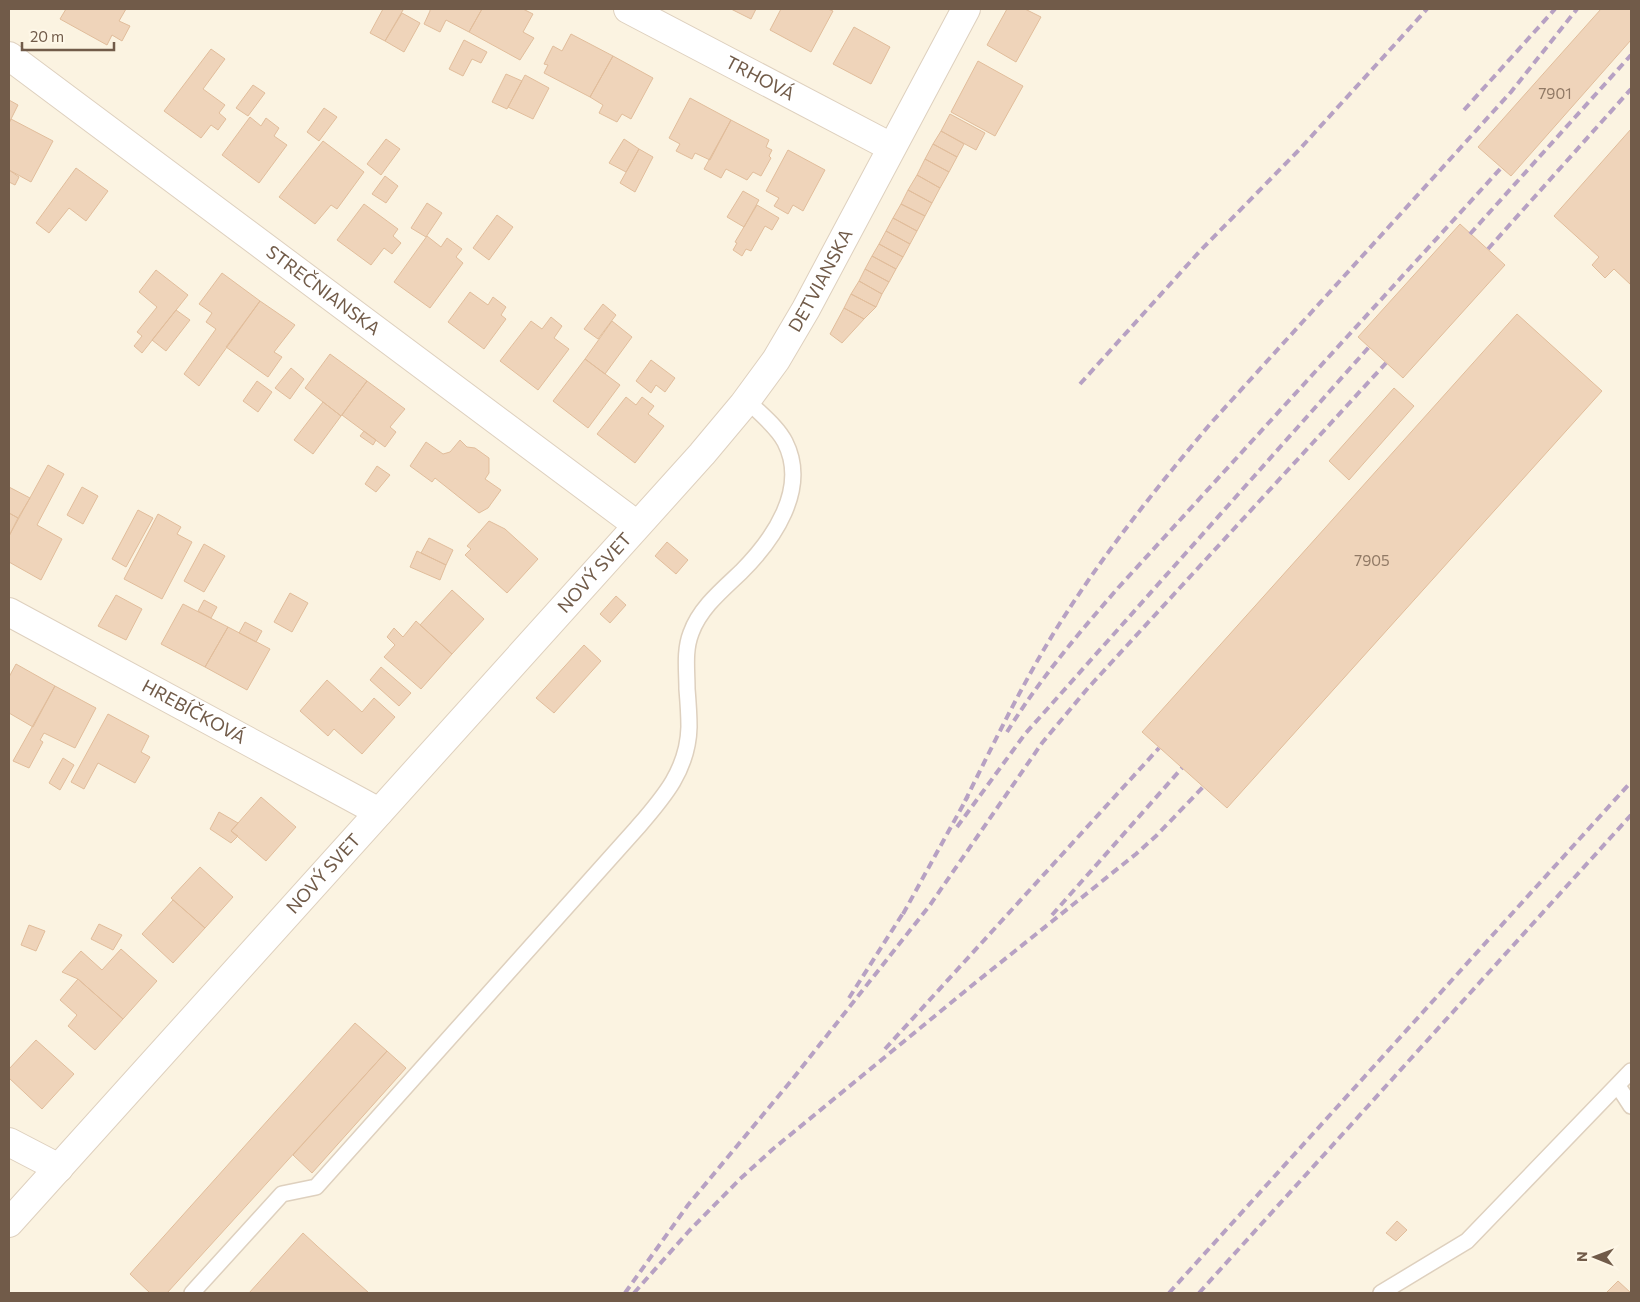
<svg xmlns="http://www.w3.org/2000/svg" width="1640" height="1302" viewBox="0 0 1640 1302" font-family="Commissioner,sans-serif">
<style>
.building{fill:#efd4ba;stroke:#e1bd9b}
.lines{fill:none;stroke-linecap:round;stroke-linejoin:round}
.lane-casing{stroke:#ded0be;stroke-width:18}
.street-casing{stroke:#ded0be;stroke-width:30}
.lane{stroke:#fff;stroke-width:15}
.street{stroke:#fff;stroke-width:28}
.rail{stroke:#b7a1c3;stroke-width:4;stroke-dasharray:8 5;stroke-linecap:butt}
.labels{text-anchor:middle;stroke-width:4;stroke-linejoin:round;paint-order:stroke}
.number-label{font-size:15px;fill:#907965}
.street-label{font-size:18px;fill:#715b49;stroke:#fef7e7}
</style>
<rect width="100%" height="100%" fill="#fbf3e1"/>
<!-- building -->
<path class="building" d="M66 9H126L119 21 130 26 122 41 112 35 107 45 60 19Z
M383 9H400L403 10 385 41 370 33Z
M430 9H482L469 32 446 20 440 32 424 24 430 11Z
M482 9H523L533 14 523 32 534 38 520 60 469 32Z
M731 9H756L751 19Z
M781 9H828L833 11 811 52 770 30Z
M1007 9H1025L1041 17 1016 62 987 45Z
M1601 9H1631V40L1511 176 1478 147Z
M402 13 420 23 404 52 385 41Z
M854 27 890 47 871 84 833 64Z
M571 34 613 56 590 97 544 73 548 65 544 64 553 46 562 51Z
M464 40 487 52 481 63 472 59 463 76 449 69Z
M211 49 225 59 203 89 225 105 219 113 226 119 218 130 211 125 201 138 164 111Z
M613 56 653 78 631 119 622 114 617 122 599 113 603 105 590 97Z
M978 61 1023 86 995 136 951 112Z
M506 74 522 81 507 109 492 102Z
M525 75 549 88 533 119 508 107Z
M253 85 265 93 248 116 236 108Z
M690 98 731 120 710 160 695 153 692 159 676 151 680 144 669 138Z
M9 100 18 105 9 123Z
M324 108 337 117 319 141 307 132Z
M950 114 985 133 976 150 941 131Z
M250 117 261 126 266 118 279 128 274 136 287 145 259 183 222 155Z
M11 119 53 141 31 182 9 170V123Z
M731 120 769 140 766 147 772 150 769 156 771 158 761 176 753 172 747 180 726 169 721 178 704 169Z
M1631 129V285L1614 269 1605 278 1592 265 1599 257 1554 216Z
M941 131 964 144 957 157 933 144Z
M386 139 400 149 381 175 367 164Z
M624 139 639 149 626 172 609 163Z
M323 141 364 172 337 209 331 205 315 224 279 197Z
M933 144 957 157 949 172 925 159Z
M639 149 653 157 635 192 620 183Z
M788 150 825 170 803 211 793 205 788 214 774 206 779 198 766 191Z
M925 159 949 172 940 188 917 175Z
M76 168 108 191 86 221 69 208 49 233 36 223Z
M9 170 19 177 15 185 9 182Z
M917 175 940 188 932 203 908 190Z
M385 176 398 186 386 203 372 194Z
M908 190 932 203 925 216 901 204Z
M743 191 759 200 744 227 727 217Z
M427 203 442 213 426 237 411 228Z
M364 204 398 229 393 236 401 243 392 254 384 248 371 265 337 240Z
M901 204 925 216 917 231 893 218Z
M757 205 779 218 772 230 765 226 751 251 746 249 742 256 733 250 737 243 735 242Z
M497 215 513 227 489 260 473 248Z
M893 218 917 231 910 244 886 231Z
M1460 224 1505 265 1403 378 1358 337Z
M886 231 910 244 903 257 879 244Z
M427 236 441 247 447 238 462 249 456 257 463 263 430 308 394 282Z
M879 244 903 257 896 269 872 256Z
M872 256 896 269 889 282 865 269Z
M865 269 889 282 882 294 859 281Z
M156 270 188 295 142 353 134 346 142 336 137 332 157 307 139 292Z
M222 273 260 301 199 386 184 374 216 329 206 322 212 313 199 304Z
M859 281 882 294 876 307 851 294Z
M470 292 488 305 493 297 506 307 501 315 506 319 484 349 448 322Z
M851 294 876 307 864 319 844 308Z
M260 301 295 325 274 352 282 357 268 377 226 347Z
M603 304 616 315 598 339 584 329Z
M844 308 864 319 842 343 830 334Z
M176 310 190 320 166 351 152 340Z
M1517 314 1602 391 1227 808 1142 732Z
M551 317 562 326 554 338 569 349 538 390 500 361 531 321 542 329Z
M612 321 632 337 605 374 585 359Z
M330 354 367 381 341 416 305 388Z
M585 359 620 385 588 428 553 401Z
M651 360 675 378 665 392 656 385 651 393 636 381Z
M291 368 304 379 290 399 275 388Z
M257 381 272 392 258 412 243 401Z
M367 381 405 409 390 427 396 432 385 447 342 415Z
M1394 388 1414 406 1349 480 1329 461Z
M626 397 636 405 642 397 654 406 648 414 664 426 635 463 597 434Z
M323 402 341 416 313 454 294 440Z
M364 431 376 440 373 445 360 436Z
M460 440 467 447 475 448 489 458V473L485 479 501 490 488 508 479 513 435 478 432 482 410 466 426 442 443 454 450 452Z
M48 465 64 474 37 525 62 539 41 580 9 562V536Z
M377 466 390 475 376 492 365 484Z
M9 487 30 498 18 518 9 513Z
M82 487 98 496 83 524 67 515Z
M138 510 153 518 126 567 112 559Z
M9 513 18 518 9 536Z
M158 514 181 527 177 534 192 542 162 599 124 579Z
M489 521 505 529 538 559 507 593 465 555 471 549 467 546Z
M429 538 453 550 446 565 421 553Z
M667 542 688 560 676 574 655 556Z
M204 544 225 556 204 592 184 581Z
M417 551 446 565 440 580 410 567Z
M452 590 484 619 452 654 420 625Z
M290 593 308 603 292 632 274 622Z
M116 595 142 609 126 640 98 626Z
M616 596 626 605 610 623 600 614Z
M204 600 217 607 211 618 198 611Z
M183 604 228 627 205 667 161 644Z
M416 621 452 654 421 689 384 657 395 645 387 637 394 628 403 637Z
M245 622 262 631 256 642 239 633Z
M228 627 270 649 247 690 205 667Z
M584 645 601 661 554 713 536 698Z
M16 664 55 686 33 727 9 713V677Z
M381 667 411 693 399 706 370 680Z
M327 680 362 712 374 698 395 717 362 754 334 729 328 736 300 711Z
M55 686 96 708 75 748 44 733 40 740 43 742 29 768 13 761Z
M108 714 149 736 141 752 150 757 135 783 98 763 84 789 71 782Z
M63 758 74 765 60 790 49 783Z
M261 797 296 827 266 861 231 831Z
M219 812 238 823 231 831 238 836 231 843 210 829Z
M200 867 233 897 205 928 171 898Z
M173 900 205 928 173 963 142 934Z
M99 924 122 935 113 950 91 939Z
M29 925 45 931 36 951 21 945Z
M121 949 157 981 123 1019 78 979 62 972 81 951 102 970Z
M78 979 123 1019 95 1050 68 1026 77 1015 60 1000Z
M355 1023 387 1051 167 1293H150L130 1274Z
M36 1040 74 1074 42 1109 9 1078V1069Z
M387 1051 406 1068 312 1173 293 1155Z
M1397 1221 1407 1230 1396 1241 1386 1233Z
M303 1233 317 1246 369 1293H249Z
M1618 1281 1631 1293H1606Z"/>
<g class="lines">
<defs>
<path id="lane" d="M1618 1086 1631 1106
M192 1293 282 1194 316 1187 637 828C663 798 688 770 689 727 689 714 688 701 687 689 687 670 684 651 691 633 700 608 722 590 741 572 773 540 809 489 785 442 777 426 759 413 747 400
M1381 1293 1467 1241 1631 1071"/>
<g id="street">
<path id="s1" d="M628 9 891 147"/>
<path id="s2" d="M9 56 637 525"/>
<path id="s3" d="M9 612 379 812"/>
<path d="M9 1142 59 1168"/>
<path id="s4" d="M9 1223 702 454 743 405 776 360 806 309 966 9"/>
</g>
</defs>
<!-- lane casing -->
<use href="#lane" class="lane-casing"/>
<!-- street casing -->
<use href="#street" class="street-casing"/>
<!-- lane -->
<use href="#lane" class="lane"/>
<!-- street -->
<use href="#street" class="street"/>
<!-- rail -->
<path class="rail" d="M1464 110 1555 9
M1470 234 1631 55
M1488 249 1631 89
M1080 384 1200 251 1298 151 1427 9
M1007 732C1039 680 1078 634 1118 588L1501 168
M965 801C995 741 1024 680 1060 623 1105 552 1157 487 1211 423L1511 92 1577 9
M957 827 1025 734 1369 347
M903 914 968 796
M1052 915 1182 768
M849 998 907 907
M885 1049 1159 748
M625 1293 688 1205 791 1081 930 905 1042 743 1088 688 1386 363
M634 1293 689 1231 740 1179 773 1149 975 983 1136 854 1156 836 1203 787
M1169 1293 1631 782
M1199 1293 1631 815"/>
</g>
<g class="labels">
<!-- number labels -->
<g class="number-label">
<text x="1555" y="99">7901</text>
<text x="1372" y="566">7905</text>
</g>
<!-- street labels -->
<g class="street-label">
<text dy="6" stroke="none"><textPath href="#s1" startOffset="149">TRHOVÁ</textPath></text>
<text dy="6" stroke="none"><textPath href="#s4" startOffset="1246">DETVIANSKA</textPath></text>
<text dy="6" stroke="none"><textPath href="#s2" startOffset="392">STREČNIANSKA</textPath></text>
<text dy="6" stroke="none"><textPath href="#s4" startOffset="875">NOVÝ SVET</textPath></text>
<text dy="6" stroke="none"><textPath href="#s3" startOffset="210">HREBÍČKOVÁ</textPath></text>
<text dy="6" stroke="none"><textPath href="#s4" startOffset="470">NOVÝ SVET</textPath></text>
</g>
</g>
<!-- border -->
<rect width="1640" height="1302" fill="none" stroke="#715b49" stroke-width="20"/>
<!-- north arrow -->
<g transform="translate(1595 1257) rotate(271)" stroke="#fef7e7" stroke-width="4" paint-order="stroke">
<path d="M0-4L9 19L0 12L-9 19Z" fill="#715b49"/>
<text y="-8" font-size="14" font-weight="bold" text-anchor="middle" fill="#715b49">N</text>
</g>
<!-- scale -->
<path d="M22 42v8h92v-8" fill="none" stroke="#715b49" stroke-width="2.5"/>
<text x="30" y="42" font-size="15" fill="#715b49" stroke="#fef7e7" stroke-width="4" paint-order="stroke">20 m</text>
</svg>
